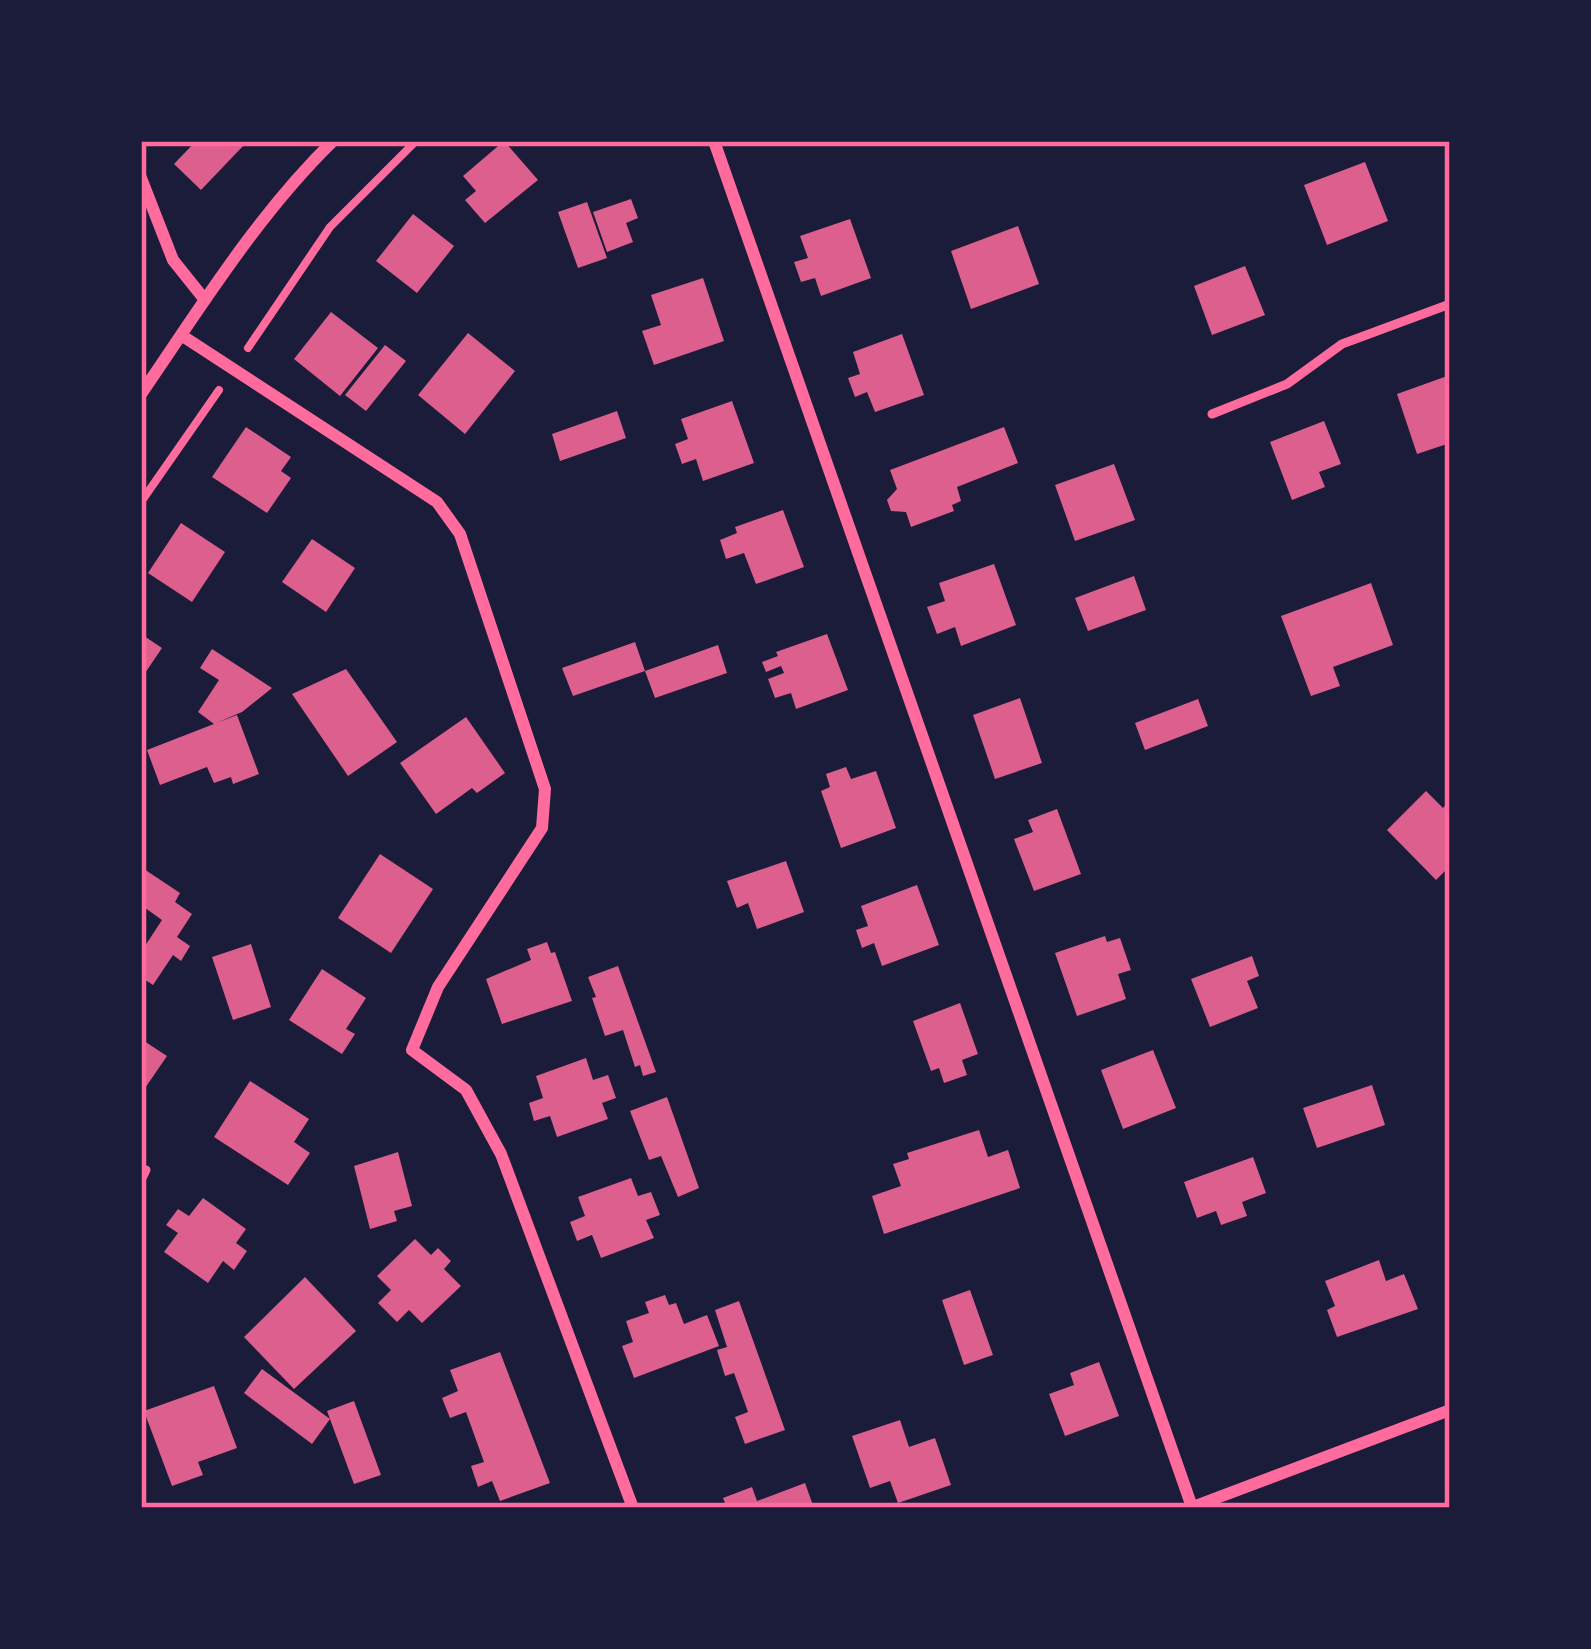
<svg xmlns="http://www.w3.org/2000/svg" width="1591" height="1649" viewBox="0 0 1591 1649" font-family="Commissioner,sans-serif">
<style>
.building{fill:#dd5f8e}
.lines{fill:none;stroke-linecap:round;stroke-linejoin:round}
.path{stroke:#ff6b9d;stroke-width:8}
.service{stroke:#ff6b9d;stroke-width:9}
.minor{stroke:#ff6b9d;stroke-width:12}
.neatline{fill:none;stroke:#ff6b9d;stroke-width:4.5}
</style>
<rect width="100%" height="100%" fill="#1b1b3a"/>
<!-- building -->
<path class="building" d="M196 141H240L244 145 201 190 174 164Z
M504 141 538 180 485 223 465 200 476 191 463 176Z
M1365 162 1388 221 1327 245 1304 185Z
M631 199 638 218 626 223 633 242 607 252 593 212Z
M587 202 607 258 578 268 558 212Z
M413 214 454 246 417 293 376 261Z
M850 219 871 278 821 296 815 278 801 282 794 262 808 258 800 236Z
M1018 226 1039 284 971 309 951 251Z
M1245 266 1265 315 1212 335 1194 286Z
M703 278 724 341 654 365 642 331 661 325 651 295Z
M331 312 378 348 340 396 294 359Z
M468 333 515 371 465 434 418 395Z
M902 334 924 395 875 412 867 392 855 397 848 378 860 374 853 352Z
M385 345 406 361 366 411 345 395Z
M1450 375V443L1417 454 1397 394Z
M732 401 754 463 703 481 696 459 682 464 675 444 688 439 681 419Z
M617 411 626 438 560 461 552 434Z
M1324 421 1341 464 1319 472 1325 487 1292 500 1270 442Z
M246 427 291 457 281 471 291 478 267 513 212 477Z
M1004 427 1018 463 957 487 961 501 952 505 954 511 911 527 906 512 891 511 887 500 897 489 890 470Z
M1114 464 1135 520 1075 541 1055 485Z
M783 510 804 567 756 584 744 553 726 559 720 540 737 533 735 527Z
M181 523 225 552 192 602 148 573Z
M312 539 355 568 326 612 282 582Z
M994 564 1016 625 961 646 955 627 937 634 927 607 945 601 939 583Z
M1134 576 1146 610 1088 631 1075 598Z
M1371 583 1393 645 1333 667 1340 686 1311 696 1281 616Z
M141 634 162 648 141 679Z
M827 634 848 690 796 709 791 693 775 698 768 679 784 673 781 666 766 672 762 662 778 656 776 652Z
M635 642 645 671 573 696 562 668Z
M718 645 727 673 655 698 645 671Z
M212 649 272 688 242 712 214 724 198 712 219 680 200 668Z
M346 669 397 742 348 776 292 694Z
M1020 698 1042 763 995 779 973 715Z
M1198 699 1208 726 1145 750 1135 723Z
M237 715 259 774 233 784 231 777 214 783 207 767 160 785 147 750Z
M466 717 505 773 477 793 472 788 436 814 400 763Z
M846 767 851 779 876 771 896 828 841 848 821 791 830 787 826 774Z
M1426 791 1443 808 1450 800V866L1436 880 1387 830Z
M1057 809 1081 874 1034 891 1014 839 1033 832 1028 820Z
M380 854 433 889 391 953 338 918Z
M786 861 804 912 757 929 748 903 737 908 727 881Z
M141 867 180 893 175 902 192 914 177 937 190 946 181 961 173 955 153 985 141 977V952L162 920 141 905Z
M917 885 939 945 882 966 874 943 862 948 856 930 868 926 861 906Z
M1105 936 1107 942 1120 938 1131 970 1118 974 1126 999 1077 1016 1055 953Z
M547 942 551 953 555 952 572 1001 502 1024 486 979 531 960 527 949Z
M251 944 271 1007 233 1020 212 957Z
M1252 956 1259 976 1247 981 1258 1008 1210 1027 1191 979Z
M618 966 656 1072 643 1076 640 1065 635 1067 623 1030 605 1036 592 998 596 997 588 977Z
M322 969 366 998 346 1029 355 1034 342 1054 289 1020Z
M960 1003 978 1054 962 1060 967 1075 944 1083 939 1068 931 1071 913 1021Z
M141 1039 167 1056 141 1094Z
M1153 1050 1176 1108 1123 1129 1101 1070Z
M586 1058 593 1080 608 1075 616 1098 602 1103 608 1119 557 1137 550 1116 534 1121 529 1103 543 1098 536 1076Z
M250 1081 309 1119 294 1142 310 1153 288 1185 214 1137Z
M1372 1085 1385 1125 1317 1148 1303 1108Z
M667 1097 699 1188 678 1197 661 1156 649 1160 630 1111Z
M979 1130 988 1157 1008 1150 1020 1188 884 1234 872 1196 901 1186 893 1164 909 1159 907 1153Z
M398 1152 412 1206 394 1211 397 1221 370 1229 354 1166Z
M1253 1157 1266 1193 1242 1202 1247 1216 1221 1225 1216 1211 1197 1218 1184 1182Z
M631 1178 638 1196 651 1192 660 1215 646 1220 654 1238 601 1258 592 1235 577 1241 570 1222 585 1216 578 1197Z
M203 1198 246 1229 236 1243 247 1251 234 1270 223 1261 208 1283 164 1252 178 1233 166 1225 178 1209 189 1216Z
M415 1239 431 1255 438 1248 451 1261 444 1269 461 1286 422 1323 409 1310 397 1322 378 1303 391 1290 377 1276Z
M1379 1260 1386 1281 1404 1274 1418 1309 1337 1337 1327 1310 1335 1306 1325 1281Z
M305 1277 356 1331 294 1389 244 1337Z
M970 1290 993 1355 964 1365 942 1300Z
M665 1295 669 1305 676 1303 684 1324 707 1315 719 1346 634 1378 622 1346 633 1342 626 1321 649 1313 645 1302Z
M739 1301 785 1430 745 1444 735 1417 748 1412 734 1373 725 1376 717 1350 727 1347 715 1310Z
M500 1352 550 1483 500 1501 492 1481 478 1487 471 1466 484 1462 466 1412 450 1418 442 1398 458 1391 450 1370Z
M1099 1362 1119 1416 1065 1436 1049 1394 1074 1385 1070 1373Z
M262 1369 330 1419 312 1444 244 1393Z
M214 1386 237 1448 198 1462 203 1475 172 1486 144 1411Z
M354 1401 381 1475 354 1484 327 1411Z
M900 1420 909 1447 935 1438 951 1485 898 1503 890 1481 870 1488 852 1436Z
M805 1483 814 1508H727L723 1498 752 1487 757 1501Z"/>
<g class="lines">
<!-- path -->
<path class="path" d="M248 348 330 227 416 141
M141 502 219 390"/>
<!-- service -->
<path class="service" d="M1212 414 1287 384 1342 344 1450 304
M141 1180 146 1170"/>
<!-- minor -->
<path class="minor" d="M714 141 1192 1507
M141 178 173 260 205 300
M181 335 437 502 460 534 545 789 542 828 438 987 412 1050 466 1090 501 1154 633 1508
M141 394C200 308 258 214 333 141
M1190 1508 1450 1410"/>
</g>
<!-- border -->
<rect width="1591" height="1649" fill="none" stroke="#1b1b3a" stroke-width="288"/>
<rect x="144" y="144" width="1303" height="1361" class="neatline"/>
</svg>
